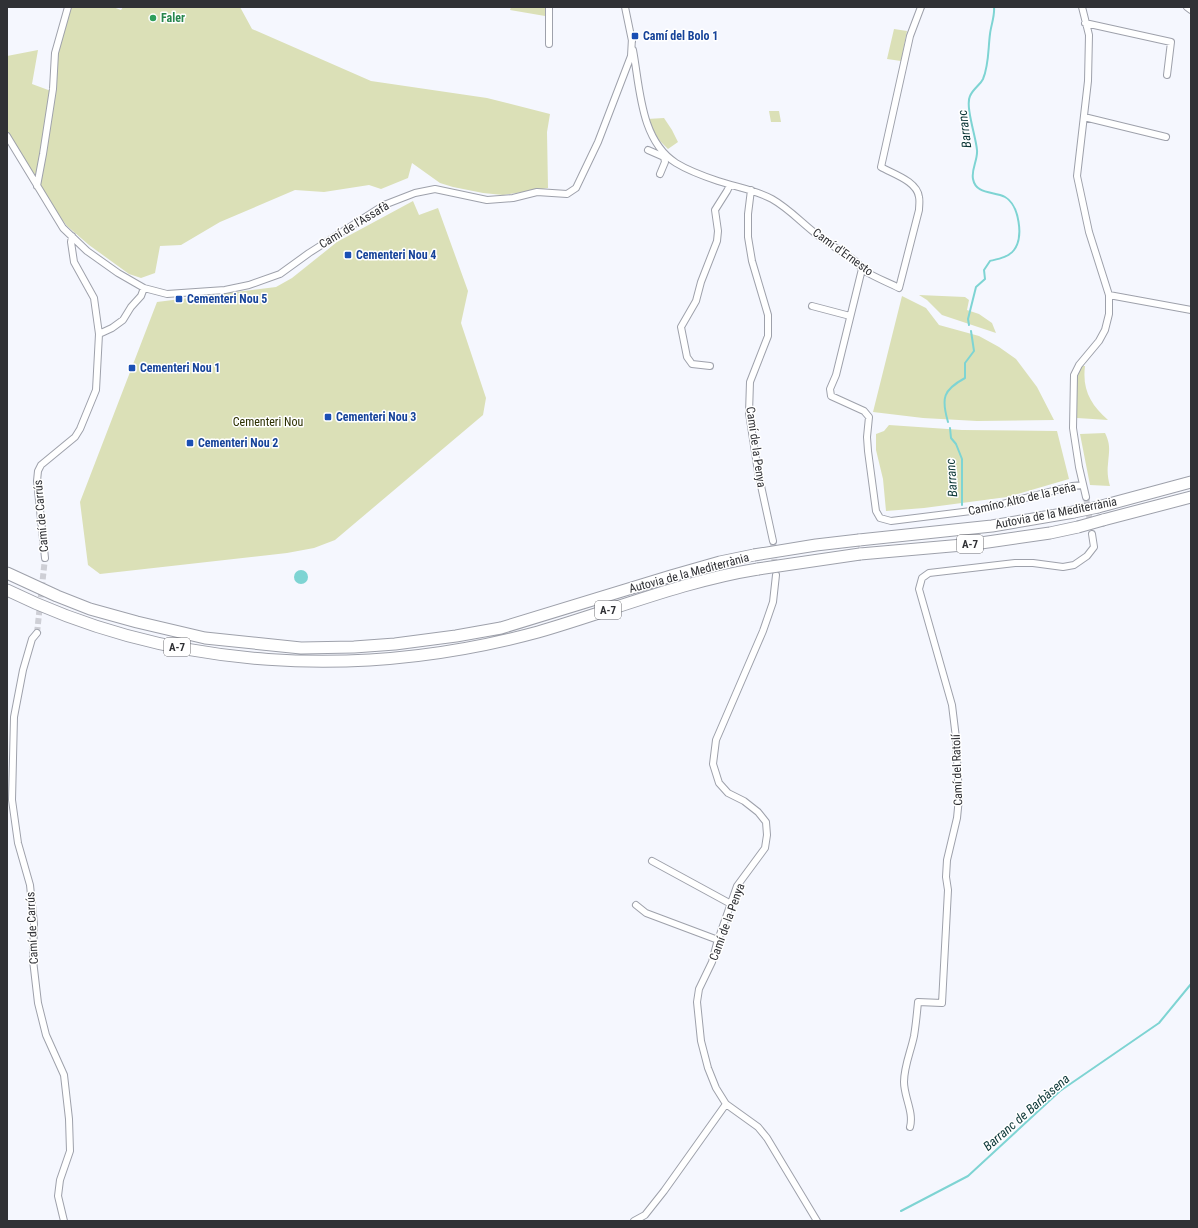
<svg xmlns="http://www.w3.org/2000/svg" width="1198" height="1228" viewBox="0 0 1198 1228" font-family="'Roboto Condensed',sans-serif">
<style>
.green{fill:#dbe0b7}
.water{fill:#7ed4d3}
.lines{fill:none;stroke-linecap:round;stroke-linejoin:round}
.stream{stroke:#7ed4d3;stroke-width:2}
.minor-tunnel{stroke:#cecfd6;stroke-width:6;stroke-dasharray:6 3;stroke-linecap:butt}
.minor-casing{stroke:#9ea1ab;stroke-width:8}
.motorway-casing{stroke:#9ea1ab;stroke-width:13}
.minor{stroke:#fff;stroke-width:6}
.motorway{stroke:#fff;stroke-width:11}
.motorway-bridge-casing{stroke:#9ea1ab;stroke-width:13;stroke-linecap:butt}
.motorway-bridge{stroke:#fff;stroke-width:11}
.leisure-dot{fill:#2e9e5b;stroke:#fff;stroke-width:1.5}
.transit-dot{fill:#1a4fb4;stroke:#fff;stroke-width:1.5}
.labels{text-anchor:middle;stroke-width:3;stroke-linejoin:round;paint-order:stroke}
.shield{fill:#fff;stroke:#6e6f72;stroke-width:1}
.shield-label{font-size:11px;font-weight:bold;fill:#303135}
.leisure-label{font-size:12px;font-weight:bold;fill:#27864d;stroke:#fff;text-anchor:start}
.transit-label{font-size:12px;font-weight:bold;fill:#164399;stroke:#fff;text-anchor:start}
.street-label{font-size:12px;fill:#303135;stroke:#fff}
.park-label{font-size:12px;fill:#2c3000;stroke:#fff}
.water-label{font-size:13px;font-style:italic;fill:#0c3737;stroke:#fff}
</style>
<rect width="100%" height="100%" fill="#f5f7fe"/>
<!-- green -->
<path class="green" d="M69 7H113L121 10 123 7H240L252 29 371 81 487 98 550 114 547 132 548 188 503 195 483 193 453 187 440 183 412 163 408 178 381 189 369 185 324 192 295 190 220 222 181 245 160 246 155 273 141 278 129 274 89 245 67 226 60 217 7 130V56L38 50 32 84 51 91 57 51Z
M511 7H545V16L510 10Z
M894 29 907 31 901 61 887 59Z
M769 111H779L781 122H771Z
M664 118 672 130 678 142 668 149 659 140 647 119Z
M413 201 419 215 438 208 468 291 461 323 486 398 483 415 335 540 314 548 287 553 100 574 88 565 80 502 157 302 276 287 292 278 337 242Z
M919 295 965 297 969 300 967 310 979 314 992 323 996 333 942 315 927 300Z
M902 296 926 308 939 325 979 336 999 347 1016 359 1037 387 1054 420 977 421 923 418 873 412Z
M1081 366H1085C1082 390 1091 405 1108 420L1077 418V379Z
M889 425 962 430 1057 431 1069 479 1007 497 924 508 886 511 883 479 876 450V434L884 431Z
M1105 433C1111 445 1109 451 1108 464 1107 472 1108 479 1110 486L1090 485 1080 434Z"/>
<!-- water -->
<path class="water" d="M294 577a7 7 0 1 1 14 0a7 7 0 1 1-14 0Z"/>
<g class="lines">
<!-- stream -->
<path class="stream" d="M969 325 968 319 976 287 985 279 984 270 990 261C998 259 1009 257 1014 250 1024 237 1019 205 1005 197 994 191 976 195 973 179 971 169 978 160 977 150 976 137 965 106 970 96 973 89 980 85 983 79 989 65 988 49 990 34 991 25 995 16 994 7
M948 422C941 398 943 390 965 378V363L974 351 971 331
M950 428 951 438 956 444 962 459V505
M901 1211 968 1176 1060 1091 1159 1023 1191 984"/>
<!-- minor-tunnel -->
<path class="minor-tunnel" d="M1086 497 1092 534
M773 541 775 569
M37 633 45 558"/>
<defs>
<path id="minor" d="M549 7V44
M625 7 632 41
M1082 7 1089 35 1088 81 1077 176 1089 232 1109 295V314L1105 330 1099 341 1079 365 1074 375 1073 428 1079 467 1086 497
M1187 7 1191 10
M1085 23 1171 42 1167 75
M633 50C640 87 640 140 676 163 689 171 703 176 718 181 736 187 756 190 772 199 788 208 801 222 815 233 828 244 842 251 855 261 859 263 860 267 863 270 874 277 887 282 899 288L919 210C919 206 920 201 919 197 917 181 893 174 881 167L910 36 921 7
M1084 117 1166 137
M7 136 63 228 87 251 118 273 144 288 167 294 225 290 249 285 280 274 309 253 384 205 415 193 435 189 487 200 513 198 537 192 567 194 576 188 598 142 631 56 632 38
M648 150 664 157 665 162 660 174
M37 186 43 154 53 89 55 53 68 7
M751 190 748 214V237L752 261 768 315V336L750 382 749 413 758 472 773 541
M862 269 836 375 830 389 831 396 864 411 869 417 867 437 868 451 876 511 880 518 891 521 979 510 1072 486 1083 485
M1109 295 1191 310
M812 306 850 316
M99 334 112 328 123 320 131 307 141 296 144 288
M710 366 692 364 687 357 681 327 696 301 701 282 717 241 718 231 715 210 727 191 730 185
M45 558 37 481 38 471 41 465 75 437 80 429 96 390 99 334 94 298 74 262 71 242 72 236
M776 575 773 602 763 631 716 740 713 764 719 783 728 793 744 801 758 812 766 822 767 835 765 848 737 886 717 943 712 962 699 989 697 1002 701 1041 708 1068 716 1088 726 1104 758 1127 767 1138 817 1221
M37 633 32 639 23 670 14 717 12 800 18 843 30 885 34 924 33 960 38 1003 46 1035 64 1075 69 1119 70 1151 60 1180 58 1196 64 1221
M652 861 731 904
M636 905 646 913 718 940
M910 1127C914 1112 904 1097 904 1082 904 1066 911 1051 914 1036 916 1024 917 1013 918 1002L942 1003 948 890 946 877 947 860 957 818 959 798 956 738 952 705 919 589 922 578 929 573 1015 563H1033L1063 567 1074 565 1087 556 1094 547 1092 534
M634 1221 645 1215 664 1191 726 1104"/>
<path id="motorway" d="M1098 507 1191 482
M1103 520 1191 497
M859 540 992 526 1074 512
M860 554 974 544 1050 533 1078 527
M7 573 57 596 90 609 137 622 205 638 301 648 354 647 395 644 456 636 501 628 671 576 720 562 754 555
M7 590C172 671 361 680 538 632 611 611 683 581 758 569"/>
</defs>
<!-- minor casing -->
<use href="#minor" class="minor-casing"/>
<!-- motorway casing -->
<use href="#motorway" class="motorway-casing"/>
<!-- minor -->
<use href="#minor" class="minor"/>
<!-- motorway -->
<use href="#motorway" class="motorway"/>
<defs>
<path id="motorway-bridge" d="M1074 512 1098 507
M1078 527 1103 520
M754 555 816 545 859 540
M758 569 860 554"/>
</defs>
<!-- motorway-bridge casing -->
<use href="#motorway-bridge" class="motorway-bridge-casing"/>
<!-- motorway-bridge -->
<use href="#motorway-bridge" class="motorway-bridge"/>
</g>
<!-- markers -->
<circle class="leisure-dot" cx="153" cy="18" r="4"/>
<g class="transit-dot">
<rect x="631" y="32" width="8" height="8" rx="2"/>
<rect x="344" y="251" width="8" height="8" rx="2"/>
<rect x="175" y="295" width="8" height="8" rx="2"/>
<rect x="128" y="364" width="8" height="8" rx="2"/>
<rect x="324" y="413" width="8" height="8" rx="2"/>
<rect x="186" y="439" width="8" height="8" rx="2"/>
</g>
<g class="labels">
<!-- shield labels -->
<g class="shield">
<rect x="957" y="535" width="26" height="18" rx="3"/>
<rect x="595" y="601" width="26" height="18" rx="3"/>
<rect x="164" y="638" width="26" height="18" rx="3"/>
</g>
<g class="shield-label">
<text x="970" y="548">A-7</text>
<text x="608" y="614">A-7</text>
<text x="177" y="651">A-7</text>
</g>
<!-- leisure labels -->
<g class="leisure-label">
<text x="161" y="22">Faler</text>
</g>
<!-- transit labels -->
<g class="transit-label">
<text x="643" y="40">Camí del Bolo 1</text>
<text x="356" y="259">Cementeri Nou 4</text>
<text x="187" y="303">Cementeri Nou 5</text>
<text x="140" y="372">Cementeri Nou 1</text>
<text x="336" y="421">Cementeri Nou 3</text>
<text x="198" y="447">Cementeri Nou 2</text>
</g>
<!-- street labels -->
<g class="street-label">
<text transform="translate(354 225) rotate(-31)" y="4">Camí de l'Assafà</text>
<text transform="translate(843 252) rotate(36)" y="4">Camí d'Ernesto</text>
<text transform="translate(756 447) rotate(82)" y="4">Camí de la Penya</text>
<text transform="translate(1022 499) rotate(-13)" y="4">Camíno Alto de la Peña</text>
<text transform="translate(1056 513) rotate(-11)" y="4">Autovia de la Mediterrània</text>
<text transform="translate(41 516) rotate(-95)" y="4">Camí de Carrús</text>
<text transform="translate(689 573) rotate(-15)" y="4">Autovia de la Mediterrània</text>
<text transform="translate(957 770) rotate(-92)" y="4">Camí del Ratolí</text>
<text transform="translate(727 922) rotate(-70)" y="4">Camí de la Penya</text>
<text transform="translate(32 928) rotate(-93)" y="4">Camí de Carrús</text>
</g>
<!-- park labels -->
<g class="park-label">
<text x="268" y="426">Cementeri Nou</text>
</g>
<!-- water labels -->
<g class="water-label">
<text transform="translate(964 129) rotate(-97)" y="5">Barranc</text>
<text transform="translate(951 478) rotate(-94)" y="5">Barranc</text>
<text transform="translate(1026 1112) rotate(-41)" y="5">Barranc de Barbàsena</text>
</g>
</g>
<!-- border -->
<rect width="1198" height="1228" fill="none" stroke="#303135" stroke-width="16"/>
</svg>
